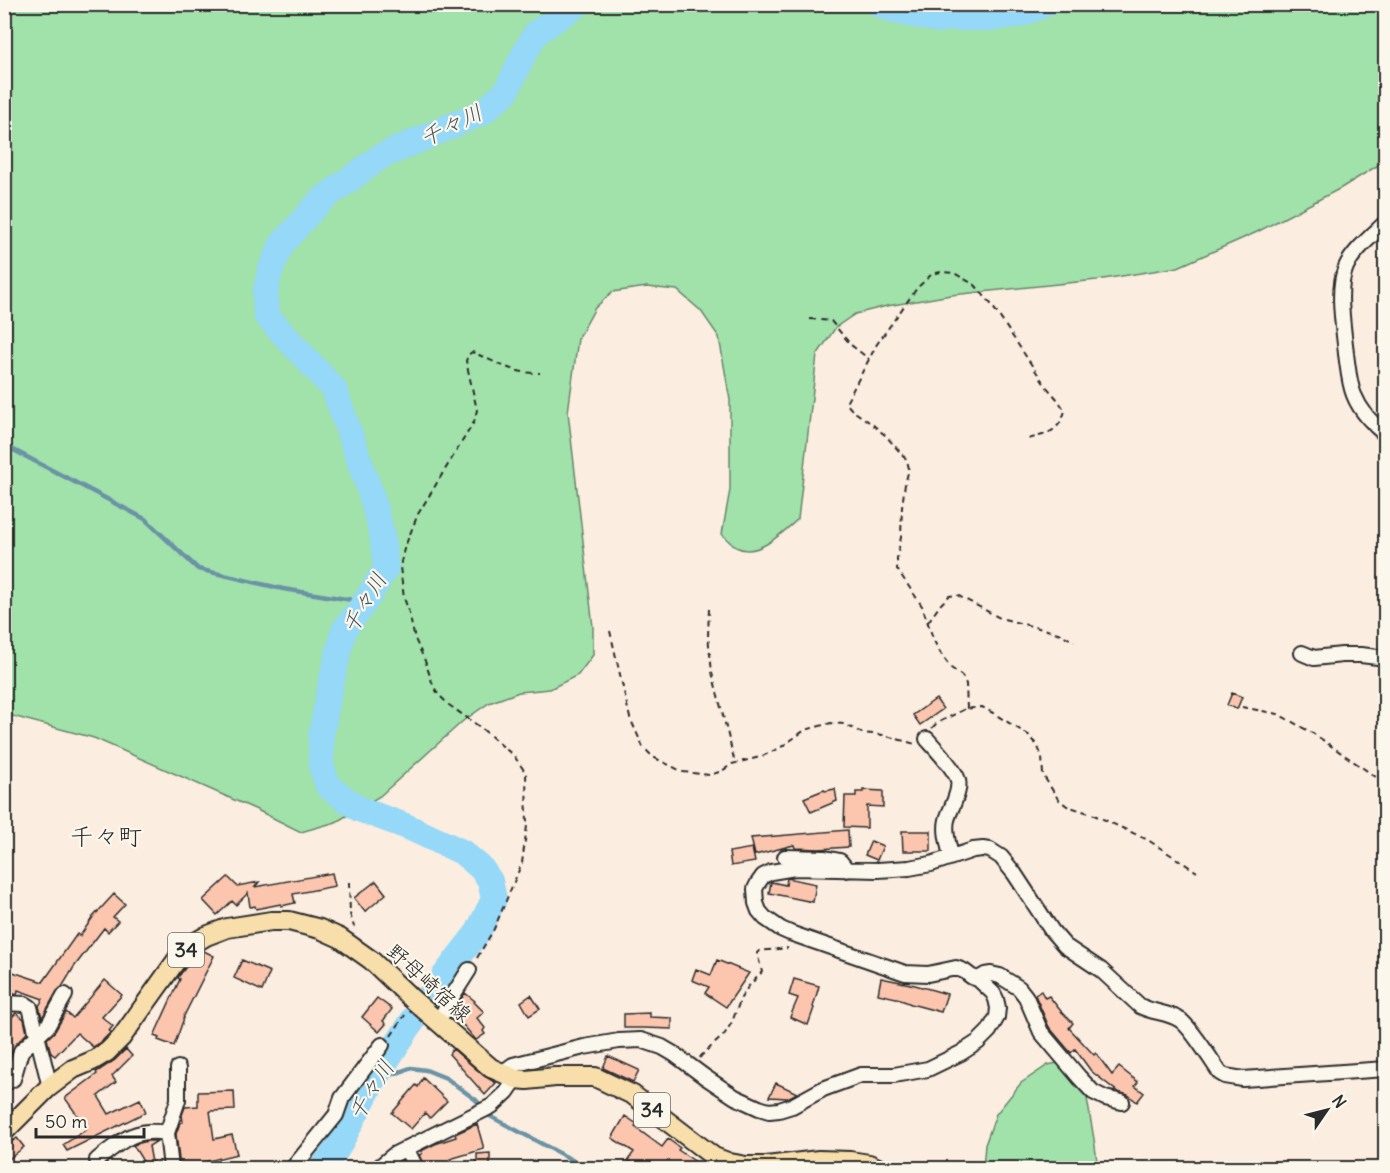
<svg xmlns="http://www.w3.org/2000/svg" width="1390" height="1173" viewBox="0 0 1390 1173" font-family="Delius,'Klee One',sans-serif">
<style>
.green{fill:#a1e1aa;stroke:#66866a;stroke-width:1.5}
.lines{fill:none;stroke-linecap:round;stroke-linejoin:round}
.stream{stroke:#6b93a5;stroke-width:4.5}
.river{stroke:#95d8f7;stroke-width:26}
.building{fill:#fcc5ae;stroke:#2b2b2b;stroke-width:1.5}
.minor-casing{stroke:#2b2b2b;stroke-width:18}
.major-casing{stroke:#2b2b2b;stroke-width:22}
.path{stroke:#2b2b2b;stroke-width:2;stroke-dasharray:6 4.5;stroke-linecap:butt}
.minor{stroke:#fbf7ec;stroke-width:14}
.major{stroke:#f8deab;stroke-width:18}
.labels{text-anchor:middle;stroke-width:4.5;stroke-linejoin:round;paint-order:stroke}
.shield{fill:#fbf7ec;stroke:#696865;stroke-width:1.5}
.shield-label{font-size:20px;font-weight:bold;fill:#2b2b2b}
.street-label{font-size:21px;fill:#2b2b2b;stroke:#fbf7ec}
.water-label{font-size:22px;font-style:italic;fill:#46565e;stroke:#fbf7ec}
.quarter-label{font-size:24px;fill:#2b2b2b;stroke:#fbf7ec}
</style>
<rect width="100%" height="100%" fill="#fbede0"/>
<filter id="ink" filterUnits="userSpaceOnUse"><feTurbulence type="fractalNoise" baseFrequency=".0167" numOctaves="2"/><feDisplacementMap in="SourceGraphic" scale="12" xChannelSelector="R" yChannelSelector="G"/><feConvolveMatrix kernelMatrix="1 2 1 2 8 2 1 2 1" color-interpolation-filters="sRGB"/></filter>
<g filter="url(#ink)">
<!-- green -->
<path class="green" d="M4 5H1385V161L1341 188 1257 232 1178 267 1097 280 951 295 887 306 855 314 836 327 817 355 798 519C783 532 757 559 736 547 731 544 726 538 722 534L730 490V400L719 337 701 311 677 290 647 287 612 292 595 308 578 339 568 412 593 627V655L578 675 550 689 519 692 489 703 463 721 380 796 336 822 301 832 257 810 94 738 5 714Z
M1062 1062 1084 1081 1094 1139 1098 1168H983L985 1145 996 1114 1021 1083 1048 1065Z"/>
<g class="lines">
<!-- stream -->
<path class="stream" d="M4 445 145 519 198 569 283 589 365 602
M373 1081 411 1068 426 1070 446 1078 476 1100 488 1115 587 1168"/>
<!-- river -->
<path class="river" d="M878 4 895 11 939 20 943 18H992L1021 14 1046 4
M322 1168 337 1149 373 1081 423 1005 460 955 478 932 494 899 490 881 481 868 462 852 408 827 359 809 328 786 321 765V736L330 687 344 630 365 602 386 568 382 534 371 494 334 389 266 315 265 294 270 271 282 244 319 202 380 157 483 112 506 92 522 58 536 33 578 4"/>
</g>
<!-- building -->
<path class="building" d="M1232 693 1242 697 1237 709 1227 705Z
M936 699 943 709 920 725 913 715Z
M835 789 837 801 811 812 804 798 824 790 825 791Z
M863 790 883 791V807L867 806V828L844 827 845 796H856V792H863Z
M848 830 849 847 819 849 795 848 794 845 755 855 751 838Z
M902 831H931V851H903Z
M871 841 883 846 877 860 865 855Z
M752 848 755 862 731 866 729 852Z
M332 873 335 886 293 894 295 903 281 906V904L256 909 255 906 250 907 248 893 236 905 232 901 217 915 203 900 228 877 237 886 259 882 255 887Z
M787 878 816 884 813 902 769 893 771 882 786 885Z
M376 881 386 894 365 912 354 898Z
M114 894 125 904 113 917 118 921 108 932 104 928 74 967 62 987 57 991 42 1018 39 1006 43 999 18 990 17 995 4 991V969L43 982 77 934 80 936 93 917Z
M204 951 214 956 183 1018H184L174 1046 158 1040 159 1038 154 1036 180 979 178 978 179 976 189 963 192 964 197 956Z
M242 960 270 972 262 991 234 978Z
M717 960 749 973 726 1007 705 993 709 987 692 980 696 969 711 975Z
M881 978 915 985 947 994 941 1012 911 1004 901 1000V999L878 994Z
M794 979 819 986 813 1007 814 1008 808 1025 790 1017 798 998 789 995Z
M105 980 122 995 102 1017 113 1026 109 1031 111 1032 100 1043 93 1047 77 1033 55 1056 51 1053 47 1039 55 1031 66 1012 73 1018Z
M1041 991 1045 998 1049 996 1060 1010 1073 1023 1069 1028 1094 1055 1096 1053 1112 1075 1119 1067 1138 1082 1135 1086 1144 1093 1137 1102 1128 1095 1118 1092 1091 1071 1075 1049 1071 1053 1049 1027 1035 995Z
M465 993 475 1001 474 1002 484 1012 477 1018 485 1028 483 1031 485 1034 476 1040 464 1026 452 1016Z
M531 995 540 1009 529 1016 521 1002Z
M377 998 392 1009 383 1021 386 1024 379 1032 362 1017Z
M16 1013 24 1019 27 1033 15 1045 11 1054 4 1061V1025Z
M650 1013V1017L672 1018V1029L644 1028H624V1014Z
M126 1049 132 1056 112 1076 116 1082 98 1096 109 1114 140 1099 146 1112 67 1151 63 1145 87 1129 65 1098 97 1074 96 1072 98 1071 115 1060Z
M453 1049 484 1076 496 1083 485 1095 449 1054Z
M608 1056 639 1070 633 1082 603 1068Z
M423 1078 447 1101 430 1118 425 1113 411 1129 392 1113 416 1085 418 1087Z
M776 1083 797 1093 788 1098 769 1097Z
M234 1091 235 1110 210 1111 214 1139 232 1135 237 1154 204 1162 206 1168H180L176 1134 180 1123 183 1122 182 1115 185 1107 198 1106V1092Z
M625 1116 637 1124 635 1127 662 1147 668 1139 680 1148 678 1150 705 1168H639L628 1160 634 1152 612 1138Z
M477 1124 484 1149 450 1159 453 1168H425L419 1155 422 1154 421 1151 435 1144 456 1137 455 1134Z
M17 1138 24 1147 4 1163V1147Z
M147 1141H157L149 1146 153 1168H147L133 1145Z
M490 1153V1168H477V1154Z"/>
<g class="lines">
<defs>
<path id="minor" d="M1386 222C1373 235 1353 251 1346 267 1336 290 1344 330 1346 354 1348 367 1349 383 1354 395 1360 410 1373 425 1386 435
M1302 653 1314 658 1342 655H1361L1386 658
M927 739C935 748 955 769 958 780 961 793 950 808 947 820 944 832 949 845 951 857
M785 857 825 858 840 861 847 870
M978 979 985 975 991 974 1000 976 1019 988 1026 997 1041 1032 1079 1077 1093 1092 1105 1098 1122 1102
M4 1003 25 1004 30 1007 50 1087
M438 1022 450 1000 469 970
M502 1073 513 1065 584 1047 619 1041 641 1040 662 1047 674 1054 705 1077 735 1097 759 1108 769 1111 779 1110 792 1106 823 1089 861 1075H894L928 1069 961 1053 978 1042 989 1031 997 1017 998 1008 996 999 993 993 978 979 972 977 964 971 956 968 928 974 905 973 790 933 781 929 765 918 759 911 756 903 755 889 758 883 763 876 771 872 795 868 878 870 909 868 931 864 973 850 983 849 990 850 1001 857 1014 873 1052 931 1065 946 1101 970 1140 1006C1153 1013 1168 1012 1180 1020 1190 1026 1212 1061 1220 1073L1225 1076 1243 1079 1386 1069
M4 1084 13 1079 21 1051 47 1027 65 995
M406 1148 416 1168
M97 1160C121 1141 135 1127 167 1133
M171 1168 167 1133 178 1100V1068
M293 1168 336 1115 342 1098 382 1045
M378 1168 395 1154 492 1106 507 1092 516 1079"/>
<path id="major" d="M4 1132 48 1088 73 1069 92 1061 107 1052 121 1038 181 954 196 942 206 936 227 928 271 921H289L320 929 340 938 371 960 412 999 491 1068 516 1079 527 1080 555 1077H595L633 1095 714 1157 730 1163 746 1166H766L819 1160 850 1161 869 1164 878 1168"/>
</defs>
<!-- minor casing -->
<use href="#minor" class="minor-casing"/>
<!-- major casing -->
<use href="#major" class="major-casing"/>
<!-- path -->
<path class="path" d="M810 319 831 321 851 345 869 359
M709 609 708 636 712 672 735 763
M928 622 941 604 949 596 957 595 1000 618 1058 633 1074 641
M610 631 630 718 643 747 653 757 683 772 710 775 722 771 732 764 760 757 780 748 805 730 831 723 844 724 862 733 883 735 915 744
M1242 707 1278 714 1314 734 1386 784
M967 709 966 684 962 676 951 668 941 654 934 641 922 606 897 569V558L901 537 902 507 905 484 909 469 907 460 886 436 872 424 852 410 846 403 877 344 917 288 932 274 941 272 954 273 975 285 991 304 1045 385 1058 400 1065 411C1059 432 1047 434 1028 439
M932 728 937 723 965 709 982 707 993 713 1030 736 1038 747 1042 757 1043 775 1058 799 1067 806 1092 814 1148 840 1197 872
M349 882 350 914 354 927
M477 958 494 929 522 863 527 826 526 773 514 756 480 727 449 705 438 694 433 685 425 661 415 639 408 609 404 598 400 567 404 549 418 514 474 422 477 410 466 361 468 355 472 352C497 362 512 374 540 373
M391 1036 405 1015
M700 1058 701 1056 724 1035 732 1022 741 998 748 987 762 972 757 953 759 951 788 948"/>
<!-- minor -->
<use href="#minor" class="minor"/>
<!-- major -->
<use href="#major" class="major"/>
</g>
</g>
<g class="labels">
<!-- shield labels -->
<g class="shield">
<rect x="168" y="933" width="36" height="34" rx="4.5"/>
<rect x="634" y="1093" width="36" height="34" rx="4.5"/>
</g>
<g class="shield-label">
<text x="186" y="957">34</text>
<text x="652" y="1117">34</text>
</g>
<!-- street labels -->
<g class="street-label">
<text transform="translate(429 983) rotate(42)" y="7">野母崎宿線</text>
</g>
<!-- water labels -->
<g class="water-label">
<text transform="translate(451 125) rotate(-26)" y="8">千々川</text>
<text transform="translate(364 603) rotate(-60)" y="8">千々川</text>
<text transform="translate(371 1090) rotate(-58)" y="8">千々川</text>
</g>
<!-- quarter labels -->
<g class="quarter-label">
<text x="106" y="845">千々町</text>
</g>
</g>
<!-- margin -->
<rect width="1390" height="1173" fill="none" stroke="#fbf7ec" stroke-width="24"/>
<rect x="12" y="12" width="1366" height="1149" fill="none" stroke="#2b2b2b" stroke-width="2" filter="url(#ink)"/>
<!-- north arrow -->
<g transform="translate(1327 1110) rotate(55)" stroke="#fbf7ec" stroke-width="4.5" paint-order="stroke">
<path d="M0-4.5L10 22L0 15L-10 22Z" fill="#2b2b2b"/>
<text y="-9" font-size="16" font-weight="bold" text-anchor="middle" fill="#2b2b2b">N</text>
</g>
<!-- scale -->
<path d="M36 1128v9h108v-9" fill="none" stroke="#2b2b2b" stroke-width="3"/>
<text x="45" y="1128" font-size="18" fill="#2b2b2b" stroke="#fbf7ec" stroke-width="4.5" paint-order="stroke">50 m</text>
</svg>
